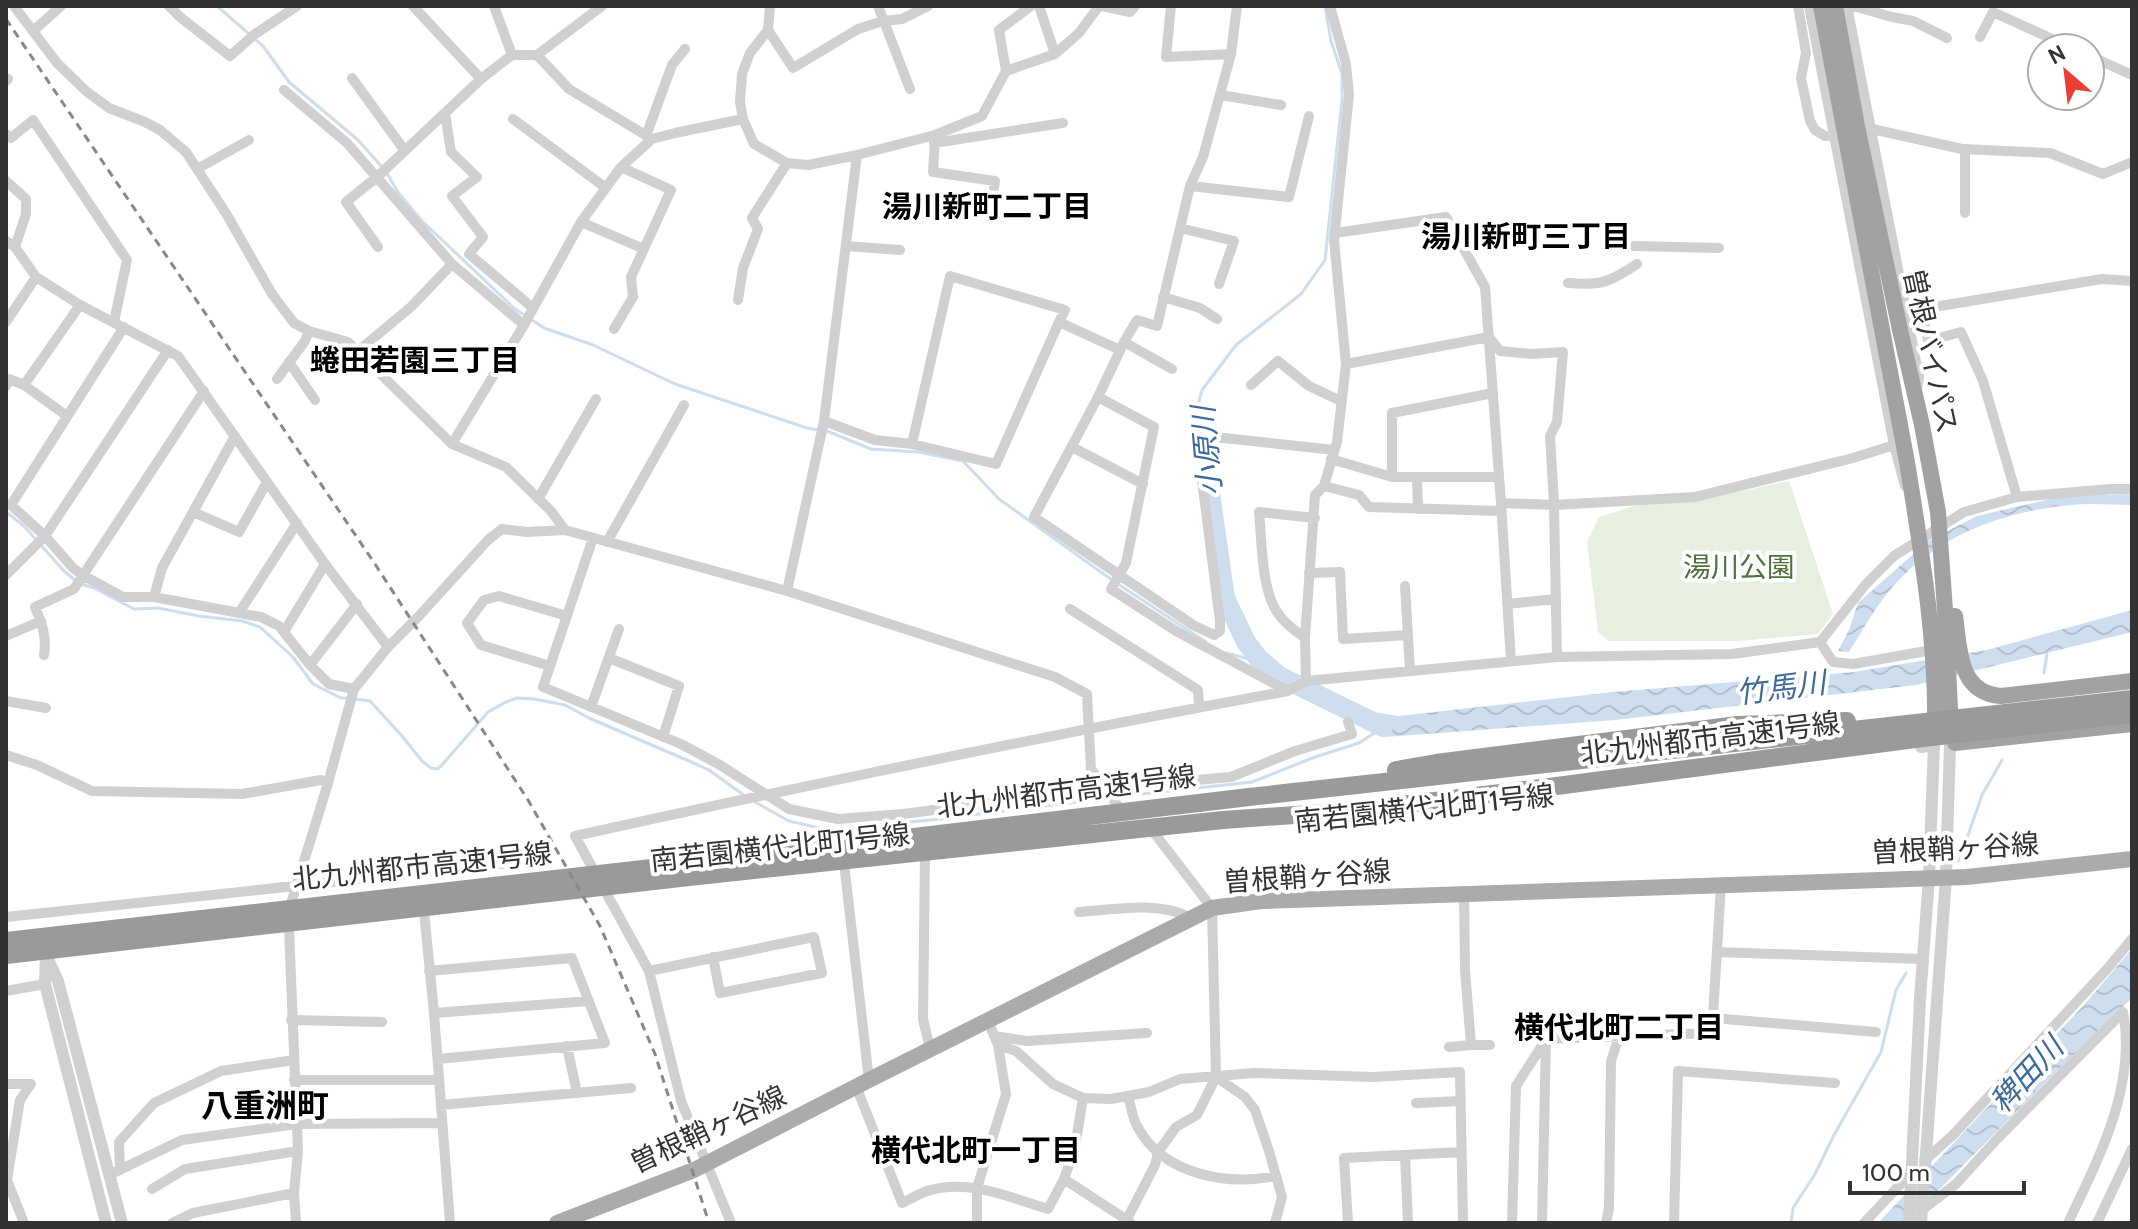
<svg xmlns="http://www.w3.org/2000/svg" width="2138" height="1229" viewBox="0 0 2138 1229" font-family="Cabin,'Noto Sans JP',sans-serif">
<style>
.park{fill:#e7efe1}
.water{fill:url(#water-waves)}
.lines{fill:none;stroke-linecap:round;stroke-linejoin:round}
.stream{stroke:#cedeef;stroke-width:3}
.river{stroke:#cedeef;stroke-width:20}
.minor{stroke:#d0d0d0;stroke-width:10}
.tertiary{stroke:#d0d0d0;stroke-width:12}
.primary{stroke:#ababab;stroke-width:16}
.trunk{stroke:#a2a2a2;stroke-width:16}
.motorway{stroke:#9a9a9a;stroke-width:18}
.rail{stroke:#888;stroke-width:3;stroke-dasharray:8 6;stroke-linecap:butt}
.labels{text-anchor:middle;stroke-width:8;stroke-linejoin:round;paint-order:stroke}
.street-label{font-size:28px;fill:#333;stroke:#fff}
.park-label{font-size:28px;fill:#4f713d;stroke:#fff}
.neighbourhood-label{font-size:30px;font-weight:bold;fill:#000;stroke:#fff}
.water-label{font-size:30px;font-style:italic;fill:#3c6a9a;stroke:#fff}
.quarter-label{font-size:32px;font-weight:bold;fill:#000;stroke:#fff}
</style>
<defs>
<pattern id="water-waves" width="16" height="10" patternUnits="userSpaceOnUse" patternTransform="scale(2)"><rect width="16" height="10" fill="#cedeef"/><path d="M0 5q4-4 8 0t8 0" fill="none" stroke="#b1bfcd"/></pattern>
</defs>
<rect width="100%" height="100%" fill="#fff"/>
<!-- park -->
<path class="park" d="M1789 481 1833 614 1818 634 1739 641H1609L1598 632 1587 542 1599 517 1644 503 1690 502Z"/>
<!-- water -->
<path class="water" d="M2132 494V505C2112 505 2090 503 2070 505 2001 512 1936 536 1890 590 1874 609 1862 631 1849 652L1838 651 1849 630 1858 603 1928 541 1977 516 2011 508 2067 495Z
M2132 610V632L1916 685 1615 720 1385 737 1372 734 1361 716 1366 711 1399 716 1613 692 1854 672 1987 650Z
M2132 949V998L2046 1082 1906 1223H1878L2083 1006Z"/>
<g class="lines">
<!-- stream -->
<path class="stream" d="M217 6 263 46 289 82 358 140 382 167
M387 173 397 191 422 221 515 309 526 316
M532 320 544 328 593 345 675 384 807 428 819 430
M827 431 871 449 918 452 963 461 999 499 1112 580
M1210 493 1199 417 1198 405 1202 390 1236 345 1301 294 1325 260 1342 100V74L1331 41 1325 6
M6 512 24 526 63 570 78 583 94 588 134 609 158 608 199 616 242 621 260 627 293 657 313 684 341 698H347
M1118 584 1206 642
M1226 653 1261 662
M2044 673 2047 653
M355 699 370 701 402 736 422 761 431 768 437 769 441 766 488 712 506 702 517 698 534 699 565 705 589 718 689 761 709 770 745 796
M1115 797 1252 782 1315 757 1359 743 1373 734
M755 802 789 821 828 830 940 819 1108 798
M1959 861 1982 795 2002 760
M1791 1223 1793 1208 1815 1174 1834 1135 1881 1052 1896 990 1906 973"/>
<!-- river -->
<path class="river" d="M1210 493 1225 598 1246 642 1258 658 1279 676 1383 727"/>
<!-- minor -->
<path class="minor" d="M14 6 57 63 86 91 109 108 145 122 160 130 186 152 227 215 272 294 294 323 309 331 348 342 452 444 506 467 551 511 565 530
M169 6 180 17 230 56 255 34 297 6
M413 6 481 79
M494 6 512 55
M770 6 768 30 750 53 742 74 740 102 743 119 754 144 787 163 808 165 857 155 935 135 982 116 1006 71 1055 54 1079 33 1099 6
M878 6 910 89
M1039 6 1055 54
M1102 6 1130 12 1135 6
M1171 6 1166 57 1231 54
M1798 6 1806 53 1801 78 1810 121 1815 130 1825 136 1840 134
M1809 6 1894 445 1905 486
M1847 6 1919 377 1918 385
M1853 6 1892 17 1913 21 1947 38
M768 30 793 68 858 29 883 21 902 19 928 6
M33 31 61 6
M1980 37 1993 12 2072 48
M537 55 569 89 652 139
M2090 56 2132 75
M1006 71 999 30 1031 6
M352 78 405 151
M6 81 8 79
M284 90 347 143 452 264 524 325
M1220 95 1281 105
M445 113 451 152 477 177 452 196 483 237 469 254 533 308
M513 119 606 188
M1856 131 1872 129 1962 149 2050 153 2103 174 2132 162
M6 134 11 138 33 120 127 260 114 322
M646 136 672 65 685 49
M935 140 933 172 995 181 992 200
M934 143 1063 123
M197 169 249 140
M6 181 26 199V214L15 247
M1190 186 1289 197 1309 116
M1965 213V149
M581 222 644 249
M1180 228 1234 241 1219 284
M1335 233 1446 217 1485 287 1501 503
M6 241 15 247 36 277 80 305 178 356 325 564 388 647
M846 246 900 250
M1634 246 1719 248
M378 247 346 202 377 177 481 79 512 55H537L602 6
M1568 283C1601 286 1610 282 1637 264
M1163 297 1200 308 1217 319
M738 300 743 268 758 229 752 218 787 163
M6 322 36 277
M124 327 11 505 45 536 73 568 84 576 123 597H154L261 617 279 626 310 665 329 684 354 689
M614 329 633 297 631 277 671 190 621 167
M1124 342 1137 320 1157 326 1190 186 1203 157 1231 54 1237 6
M358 351 412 306 452 264
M289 362 315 400
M1346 364 1489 337 1500 351 1532 354 1563 352 1557 422 1550 436 1554 505 1557 657
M1172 369 1124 342 1098 397 1154 427 1126 563 1111 589 1176 631 1288 691
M277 379 305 341 309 331
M24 385 80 305
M1251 385 1278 361 1309 386 1341 401
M6 386 9 379 24 385 67 416
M1098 397 1034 517 1193 625 1214 635 1220 631V621L1202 480
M824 421 875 440 912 444 950 276 1065 310 1059 322 1120 350
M1215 437 1334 450
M452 444 524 325 581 222 621 167 652 139 675 133 743 119
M912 444 996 464 1059 322
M1072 447 1143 484
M1331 459 1392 477H1499
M1392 477V413L1493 393
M1417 477 1418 509
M1324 486 1359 495 1369 507 1501 511
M2017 497 1983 381 1961 332 1928 341 1922 309 2102 279 2132 281
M538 499 596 399
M193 512 239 532 267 482
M593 538 543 687 681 744 720 765 789 809 838 819 903 814 1105 788 1231 777 1295 751 1352 734 1348 722
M607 542 684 405
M1309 573 1340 572 1343 639 1408 635
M6 575 45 536 168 350
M1405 586 1410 671
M787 591 824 421 857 155
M154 597 162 568 235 436
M1507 604 1556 599
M1070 609 1198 690 1199 707
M239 613 297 523
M284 632 325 564
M6 636 41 621
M1305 638C1294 630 1284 623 1277 612 1261 588 1262 540 1259 512L1315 518
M1820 642 1866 584 1894 556 1964 512 2017 497 2110 489H2132
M44 655C47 637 42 624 35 607L74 589 204 391
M609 658 679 686 663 737
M1511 661 1501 503 1554 505 1695 497 1853 458 1894 445
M310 665 357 604
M550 666 481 645 467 623 484 600 499 596 567 616
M1306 681 1305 638 1315 495 1324 486 1337 442 1346 364 1334 240 1349 95 1346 64 1330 6
M6 701 46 708
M591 707 619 629
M6 755 37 765 92 791 242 794 321 780 328 783
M925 854 923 1019 930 1049
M844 863 869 1080
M1464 893 1465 970 1471 1045H1490
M424 911 434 1013 450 1223
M1079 912C1112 910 1163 900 1192 919
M6 917 537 860
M1717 952 1922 959
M429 971 572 958 605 1043 438 1059
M649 971 814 937 822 973 720 993 713 957
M6 991 45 984
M434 1013 589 1001
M1713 1018 1876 1032
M291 1020 382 1022
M994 1036 1027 1041 1147 1033
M998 1045 1016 1051 1053 1084 1083 1098 1111 1099 1149 1092 1180 1079 1254 1073 1373 1077 1460 1072 1463 1223
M567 1046 577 1093
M1449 1047 1471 1045
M1216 1077 1245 1097 1255 1110 1269 1151 1282 1197 1275 1223
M294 1080H439
M6 1084H31L20 1100 7 1180 24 1223
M856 1086 902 1203C911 1199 921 1192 931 1190 970 1179 1011 1198 1048 1209L1064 1179 1130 1222
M1128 1096C1131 1105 1132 1117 1137 1126 1163 1175 1227 1186 1276 1176
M1416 1103 1461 1101
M441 1105 631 1088
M1405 1155 1408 1223
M1924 1161 1953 1135 2108 968 2132 939
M120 1170 119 1142 154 1103 221 1071 294 1060
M109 1175 182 1140 297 1124 442 1123
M1064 1179 1075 1147 1083 1098
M152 1189 185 1169 298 1151
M1922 1210 1956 1184 1997 1139 2123 1012C2137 1086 2099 1158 2068 1223
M172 1223 193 1213 294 1193
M296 1223 294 1193 298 1151 289 928 290 907 328 783 354 689 388 647 419 616 488 540 502 529 527 532 565 530 787 591 1055 677 1087 694 1091 769 1121 810 1127 813
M731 1223 681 1101 649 971 575 836C812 784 1049 735 1288 691L1306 681 1557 657 1732 654 1820 642 1833 662 1853 664 1932 650
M977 1223V1188L1006 1094 998 1045 988 1021
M1125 1223 1155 1165 1158 1152 1176 1127 1197 1115 1216 1077 1212 908 1155 834 1150 830
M1348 1223 1344 1158 1462 1152
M1512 1223 1516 1086 1545 1041
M1542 1223 1546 1039 1712 1033 1721 884
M1606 1223 1609 1208 1611 1061 1619 1037
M1674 1223 1678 1071 1835 1083
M1864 1223 1912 1172
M2097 1223 2132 1149"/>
<!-- tertiary -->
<path class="tertiary" d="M43 946 46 954 45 984 106 1223
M47 957 58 981 122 1223
M1909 1223 1920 999 1929 877 1934 745 1921 747
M1921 1223 1946 877 1950 744"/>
<!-- primary -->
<path class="primary" d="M557 1223 694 1170 869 1080 1212 908 1261 901 1967 877 2132 859"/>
<!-- trunk -->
<path class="trunk" d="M1821 6 1907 462C1921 550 1937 641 1935 731
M1835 6 1858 131 1900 330 1922 425 1938 512 1946 624 1951 730
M1955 616C1960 649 1958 693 2001 696L2132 681
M1955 743 2132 724"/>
<!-- motorway -->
<path class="motorway" d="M1396 770 1436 763 1738 725 1847 721
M6 941 678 865 1249 797 2132 699
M6 955 680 878 1223 820 1352 811 1549 787 1923 738 2132 714"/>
<!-- rail -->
<path class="rail" d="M6 19 375 564 528 800 600 926 655 1054 709 1223"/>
</g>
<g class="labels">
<!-- street labels -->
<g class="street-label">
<text transform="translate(1931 351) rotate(78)" y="10">曽根バイパス</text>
<text transform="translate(1710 738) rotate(-7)" y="10">北九州都市高速1号線</text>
<text transform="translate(1066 791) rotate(-7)" y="10">北九州都市高速1号線</text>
<text transform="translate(1424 808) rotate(-6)" y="10">南若園横代北町1号線</text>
<text transform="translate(780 847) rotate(-6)" y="10">南若園横代北町1号線</text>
<text transform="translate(1955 848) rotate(-3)" y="10">曽根鞘ヶ谷線</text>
<text transform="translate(422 866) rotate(-6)" y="10">北九州都市高速1号線</text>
<text transform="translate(1307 876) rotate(-4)" y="10">曽根鞘ヶ谷線</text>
<text transform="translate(708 1129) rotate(-25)" y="10">曽根鞘ヶ谷線</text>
</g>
<!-- park labels -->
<g class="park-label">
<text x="1739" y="577">湯川公園</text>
</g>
<!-- neighbourhood labels -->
<g class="neighbourhood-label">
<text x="987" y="217">湯川新町二丁目</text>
<text x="1526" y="247">湯川新町三丁目</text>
<text x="415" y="371">蜷田若園三丁目</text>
<text x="1619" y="1038">横代北町二丁目</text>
<text x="976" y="1161">横代北町一丁目</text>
</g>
<!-- water labels -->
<g class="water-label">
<text transform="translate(1207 451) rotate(-95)" y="10">小原川</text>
<text transform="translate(1781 688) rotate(-7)" y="10">竹馬川</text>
<text transform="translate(2027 1075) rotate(-47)" y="10">稗田川</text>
</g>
<!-- quarter labels -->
<g class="quarter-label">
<text x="265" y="1117">八重洲町</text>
</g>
</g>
<!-- border -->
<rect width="2138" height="1229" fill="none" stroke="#333333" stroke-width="16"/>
<!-- north arrow -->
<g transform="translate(2066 72) rotate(332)"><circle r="38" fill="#ffffff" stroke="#adadad" stroke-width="2"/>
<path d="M0-6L14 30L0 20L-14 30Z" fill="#eb3d33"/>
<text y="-12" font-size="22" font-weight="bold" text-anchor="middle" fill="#333333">N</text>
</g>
<!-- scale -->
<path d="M1850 1181v12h174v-12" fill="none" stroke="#333333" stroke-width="4"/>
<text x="1862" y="1181" font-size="24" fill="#333333" stroke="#ffffff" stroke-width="6" paint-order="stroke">100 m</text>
</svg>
